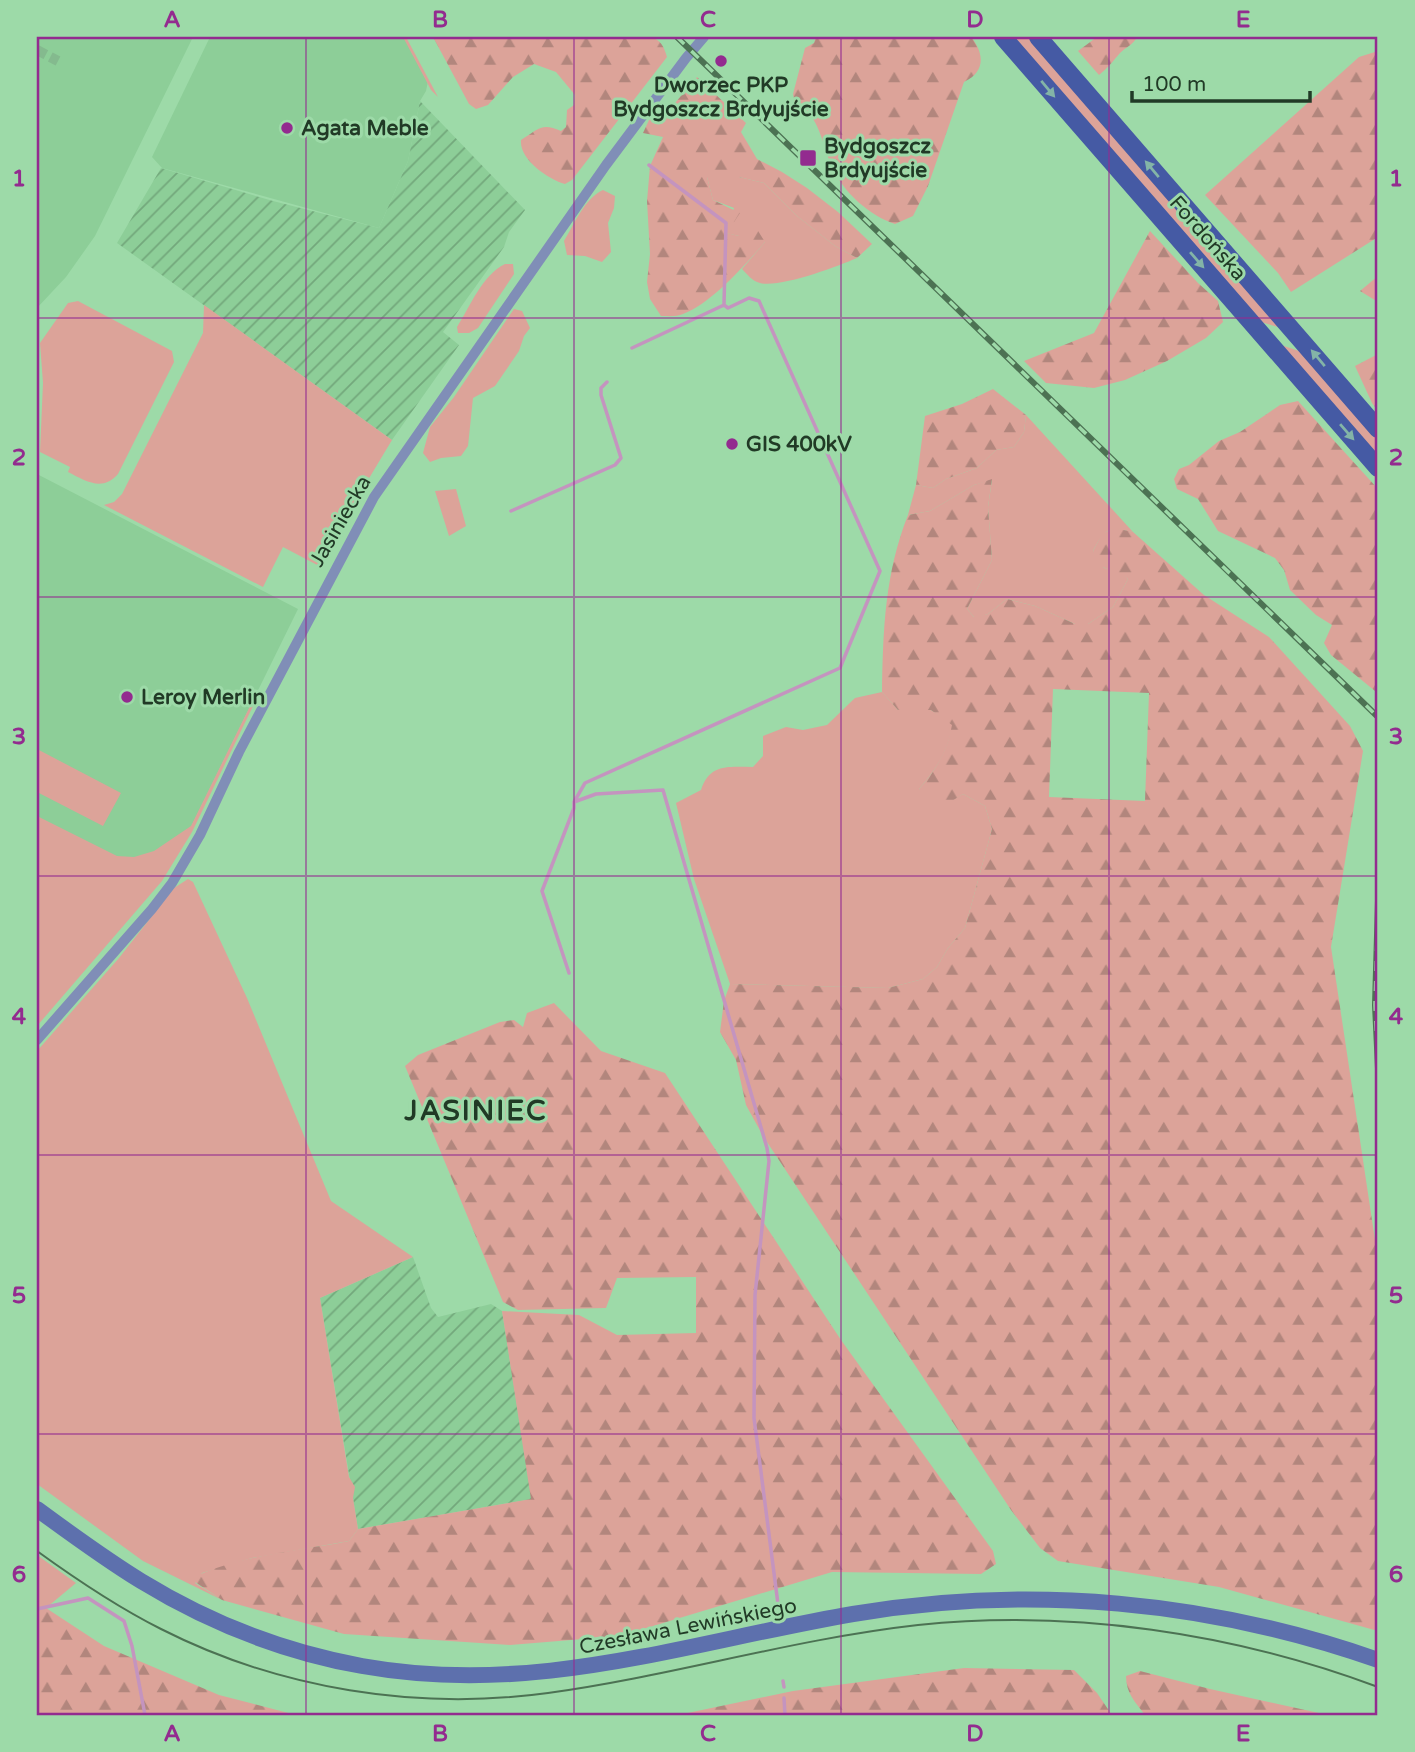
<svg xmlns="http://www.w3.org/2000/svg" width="1415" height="1752" viewBox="0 0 1415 1752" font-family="'Varela Round',sans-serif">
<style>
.built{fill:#8dce98}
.industrial{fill:url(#industrial-furrows)}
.grass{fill:#dca399}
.forest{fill:url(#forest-firs);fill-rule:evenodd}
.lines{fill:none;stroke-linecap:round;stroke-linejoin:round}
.stream{stroke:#c494bf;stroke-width:3.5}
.street-tunnel{stroke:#84ba8e;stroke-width:10;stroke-dasharray:10 5;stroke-linecap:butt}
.street{stroke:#808eb7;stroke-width:10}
.secondary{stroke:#5d70ad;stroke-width:16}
.primary{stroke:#455aa4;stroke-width:18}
.tram{stroke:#4c7253;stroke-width:2}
.rail-casing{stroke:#4c7253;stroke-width:6}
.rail{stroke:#9ddaa8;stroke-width:3.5;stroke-dasharray:10;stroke-linecap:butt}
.oneway{fill:#83b4a7}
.grid{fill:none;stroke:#932b8f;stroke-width:2;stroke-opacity:0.55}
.poi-dot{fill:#932b8f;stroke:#9ddaa8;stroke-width:2.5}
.labels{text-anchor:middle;stroke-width:6;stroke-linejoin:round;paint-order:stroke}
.poi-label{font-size:21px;font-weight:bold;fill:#213a26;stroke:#9ddaa8;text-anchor:start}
.street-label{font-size:21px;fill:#213a26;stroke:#9ddaa8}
.district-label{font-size:28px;font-weight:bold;letter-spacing:2px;fill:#213a26;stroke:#9ddaa8}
.neatline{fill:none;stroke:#932b8f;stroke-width:2.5}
.grid-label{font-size:23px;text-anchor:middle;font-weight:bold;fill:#932b8f}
</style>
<defs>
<pattern id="industrial-furrows" width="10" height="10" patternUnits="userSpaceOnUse" patternTransform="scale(1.75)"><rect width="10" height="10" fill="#8dce98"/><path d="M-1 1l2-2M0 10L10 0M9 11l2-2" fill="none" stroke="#73a87c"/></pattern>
<pattern id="forest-firs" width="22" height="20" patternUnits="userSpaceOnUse" patternTransform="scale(1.75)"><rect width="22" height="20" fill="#dca399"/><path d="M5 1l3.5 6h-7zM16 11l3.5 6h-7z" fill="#b2867d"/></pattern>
</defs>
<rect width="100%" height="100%" fill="#9ddaa8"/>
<!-- built -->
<path class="built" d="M37 37H193L95 236 66 277 37 308Z
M210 37H405L428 81 426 91 420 101 408 161 379 228 162 168 152 157Z
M37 474 298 609 188 833 127 869 37 817Z"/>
<!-- industrial -->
<path class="industrial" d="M420 101 525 210 509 232 504 247 443 332 459 345 392 440 117 243 161 168 273 201 379 228 408 161Z
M413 1257 431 1308 438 1317 491 1304 502 1311 532 1499 358 1529 320 1298Z"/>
<!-- grass -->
<path class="grass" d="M403 37H406L438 97 431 90Z
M1013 37H1031L1285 329 1261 322Z
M707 177H739L764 183 797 216 835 246 857 258C836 267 780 288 760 283 752 281 747 274 742 269L765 242 726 233 734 208 713 200Z
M603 190 615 196 614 208 608 223 611 252 602 262 585 256 567 255 564 241C575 223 584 199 603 190Z
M505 264H513L514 274 478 328 469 333H458L457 327C470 307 482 275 505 264Z
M78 301 172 351 174 362 118 474C102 492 86 481 68 472L70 467 40 452 43 383 40 343 68 303Z
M204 305 392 440 362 490 321 567 283 547 263 587 104 505 114 502 122 494 203 333Z
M514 309 522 311 530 328 524 336 519 351 495 386 473 398 468 446 461 456 441 458 430 462 423 453 430 427 454 397Z
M1281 345 1305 353 1378 439V457Z
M1026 415 1133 532C1108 527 1105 528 1093 551L1104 568 1120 571 1128 579 1113 607 1088 624H1075L1035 606 1007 599 988 614 975 618 967 609 992 560 988 507 992 480 974 485 930 511 908 515 916 485 933 488 946 479 977 468 996 450 1014 447 1024 432Z
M456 489 466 526 449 536 435 491Z
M882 692 898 710H931L953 724C947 752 938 767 919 789L947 803 963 794 985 806 992 829 965 928 948 948 937 967 923 979 888 988 730 984 694 879 676 803 701 790C710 763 729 767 753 767L763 756V736L786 727 803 730 827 725 855 698Z
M254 698 255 702 192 832 162 881 37 1026V816L117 856 134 857 154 851 191 826Z
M37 749 121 793 103 826 37 792Z
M188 879 193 882 247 998 331 1201 413 1257 320 1298 349 1477 355 1487 353 1498 358 1529 349 1541 252 1558 202 1573 195 1583 222 1600 143 1561 37 1484V1051L119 958 174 888Z
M37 1555 76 1583 46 1608H37Z"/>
<!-- forest -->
<path class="forest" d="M433 37H649C661 39 664 47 667 57L572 180 565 184C548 179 519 159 521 140 538 130 541 122 561 131L566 127 567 110 574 105 575 95 556 72 534 64 513 77 488 105 476 109 469 104Z
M816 37H971C985 54 985 72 964 82L928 186 913 216 895 224C870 216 843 192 832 167 822 145 820 114 795 103L793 94 805 48 814 43Z
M1097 37H1137C1133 45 1126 47 1120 53 1113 61 1108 68 1099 75L1078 51Z
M1378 51V237L1291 292 1278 273 1205 195 1359 57Z
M697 77 746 123 741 132 757 159 782 172 807 188 838 212 872 244 857 258 835 246 797 216 764 183 739 177H707L713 200 740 213 727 233 739 236 755 226 765 242C745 265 712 303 683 314 677 317 668 316 661 316L650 299 647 282 650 254 647 201 650 166 663 137 643 133 649 120 675 103Z
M1150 231 1198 283 1218 301 1223 322 1206 338 1167 361 1125 380 1094 388 1046 383 1024 361 1094 333Z
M1378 276V302L1360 291Z
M1378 354V411L1372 403 1355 366Z
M993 389 1026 415 1024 432 1014 447 996 450 977 468 946 479 933 488 916 485 925 416 962 404Z
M1298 401 1378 489V698L1375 691 1331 655 1324 643 1332 625 1316 615 1290 590 1284 570 1275 558 1218 531 1198 499 1177 489 1174 479 1179 469 1189 465 1219 441 1240 432 1280 405Z
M992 479 988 507 992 560 967 609 974 617 988 614 1007 599 1035 606 1075 624H1088L1113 607 1128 579C1112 564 1100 576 1093 551L1102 534 1114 528 1133 532 1204 595 1269 637 1350 726 1363 751 1331 947 1378 1260V1631L1219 1587 1058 1561 1040 1548 1011 1510 763 1136 746 1105 736 1060 720 1032 724 1001 730 984 888 988 923 979 937 967 948 948 965 928 992 829 985 806 963 794 947 804 927 805 919 789C937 769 947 751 952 725L931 710H898L882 692C883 629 885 573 908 515L930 511 974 485ZM1053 689 1149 693 1145 801 1049 797Z
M554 1003 601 1051 665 1073 841 1340 993 1551 996 1564 981 1574 832 1572 620 1636 510 1645 344 1634 222 1600 195 1582 194 1577C241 1555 298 1551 349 1541L358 1529 531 1499 502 1311 579 1315 617 1335 696 1333V1277L617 1278 606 1308 518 1310 503 1302 405 1066 418 1055 500 1022 514 1020 523 1027 527 1013Z
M37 1608H46L104 1646 219 1695 296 1715H37Z
M964 1668 1074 1670 1097 1693 1112 1715H678L793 1691Z
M1140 1671 1210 1689 1328 1715H1145C1135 1702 1126 1693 1126 1676Z"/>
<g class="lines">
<!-- stream -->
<path class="stream" d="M632 348 724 305
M511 511 615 465 621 458 601 395V388L607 382
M574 802 596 794 663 790 767 1148 769 1161 755 1295 754 1418 778 1604
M569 973 542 891 574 808V802L585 783 840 668 880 571 759 301 749 298 728 308 724 305 726 223 649 165
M37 1609 88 1598 124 1621 132 1646 145 1715
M783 1681 784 1687
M784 1698 785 1715"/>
<!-- street-tunnel -->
<path class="street-tunnel" d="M37 50 58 61"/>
<!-- street -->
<path class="street" d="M37 1040 152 909 172 883 200 835 239 752 374 497 606 165 686 58 704 37"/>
<!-- secondary -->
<path class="secondary" d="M37 1509C71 1534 105 1559 141 1581 208 1622 284 1652 362 1666 535 1697 685 1643 853 1614 1029 1584 1210 1601 1378 1660"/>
<!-- primary -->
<path class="primary" d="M1003 37 1378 468
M1038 37 1378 429"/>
<!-- tram -->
<path class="tram" d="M37 1551C77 1580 117 1607 161 1629 279 1689 417 1711 548 1693 672 1676 793 1639 918 1625 1072 1609 1234 1633 1378 1687"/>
<defs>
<path id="rail" d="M677 37 1378 717
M1378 901 1375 1005 1378 1068"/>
</defs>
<!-- rail casing -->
<use href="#rail" class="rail-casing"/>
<!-- rail -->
<use href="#rail" class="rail"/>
</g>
<!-- one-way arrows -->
<defs><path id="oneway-solid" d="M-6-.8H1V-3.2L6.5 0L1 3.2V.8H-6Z" transform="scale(1.75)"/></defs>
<g class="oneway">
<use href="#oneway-solid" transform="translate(1048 89) rotate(50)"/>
<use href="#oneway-solid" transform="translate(1152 169) rotate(-130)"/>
<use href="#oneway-solid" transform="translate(1197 260) rotate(49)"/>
<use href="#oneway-solid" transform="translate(1318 358) rotate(-130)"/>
<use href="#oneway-solid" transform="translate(1347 432) rotate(49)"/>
</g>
<!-- grid -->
<path class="grid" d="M306 37V1715M574 37V1715M841 37V1715M1109 37V1715M37 318H1378M37 597H1378M37 876H1378M37 1155H1378M37 1434H1378"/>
<!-- markers -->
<g class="poi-dot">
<circle cx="721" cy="61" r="7"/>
<circle cx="287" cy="128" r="7"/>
<rect x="799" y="149" width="18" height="18" rx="3.5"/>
<circle cx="732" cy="444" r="7"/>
<circle cx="127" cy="697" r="7"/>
</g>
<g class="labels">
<!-- poi labels -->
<g class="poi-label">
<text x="721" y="92" text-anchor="middle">Dworzec PKP<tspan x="721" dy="24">Bydgoszcz Brdyujście</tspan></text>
<text x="301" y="135">Agata Meble</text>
<text x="824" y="153">Bydgoszcz<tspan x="824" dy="24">Brdyujście</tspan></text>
<text x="746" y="451">GIS 400kV</text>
<text x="141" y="704">Leroy Merlin</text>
</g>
<!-- street labels -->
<g class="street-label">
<text transform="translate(1208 238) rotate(49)" y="7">Fordońska</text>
<text transform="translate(340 521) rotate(-60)" y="7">Jasiniecka</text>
<text transform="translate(688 1626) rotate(-11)" y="7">Czesława Lewińskiego</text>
</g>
<!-- district labels -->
<g class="district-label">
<text x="476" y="1120">JASINIEC</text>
</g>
</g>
<!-- border -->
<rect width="1415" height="1752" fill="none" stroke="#9ddaa8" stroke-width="77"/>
<!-- scale -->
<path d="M1132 91v10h178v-10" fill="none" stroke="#213a26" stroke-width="3.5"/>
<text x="1142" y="91" font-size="21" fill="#213a26" stroke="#9ddaa8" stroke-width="5" paint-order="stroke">100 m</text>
<rect x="38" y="38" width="1338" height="1676" class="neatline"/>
<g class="grid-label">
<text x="172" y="27">A</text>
<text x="440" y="27">B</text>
<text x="708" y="27">C</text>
<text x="975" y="27">D</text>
<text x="1243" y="27">E</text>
<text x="19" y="186">1</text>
<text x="1396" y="186">1</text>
<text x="19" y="465">2</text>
<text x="1396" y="465">2</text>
<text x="19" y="744">3</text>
<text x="1396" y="744">3</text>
<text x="19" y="1024">4</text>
<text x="1396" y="1024">4</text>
<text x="19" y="1303">5</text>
<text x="1396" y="1303">5</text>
<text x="19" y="1582">6</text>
<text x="1396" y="1582">6</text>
<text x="172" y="1741">A</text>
<text x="440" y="1741">B</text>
<text x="708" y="1741">C</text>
<text x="975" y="1741">D</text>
<text x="1243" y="1741">E</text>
</g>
</svg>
